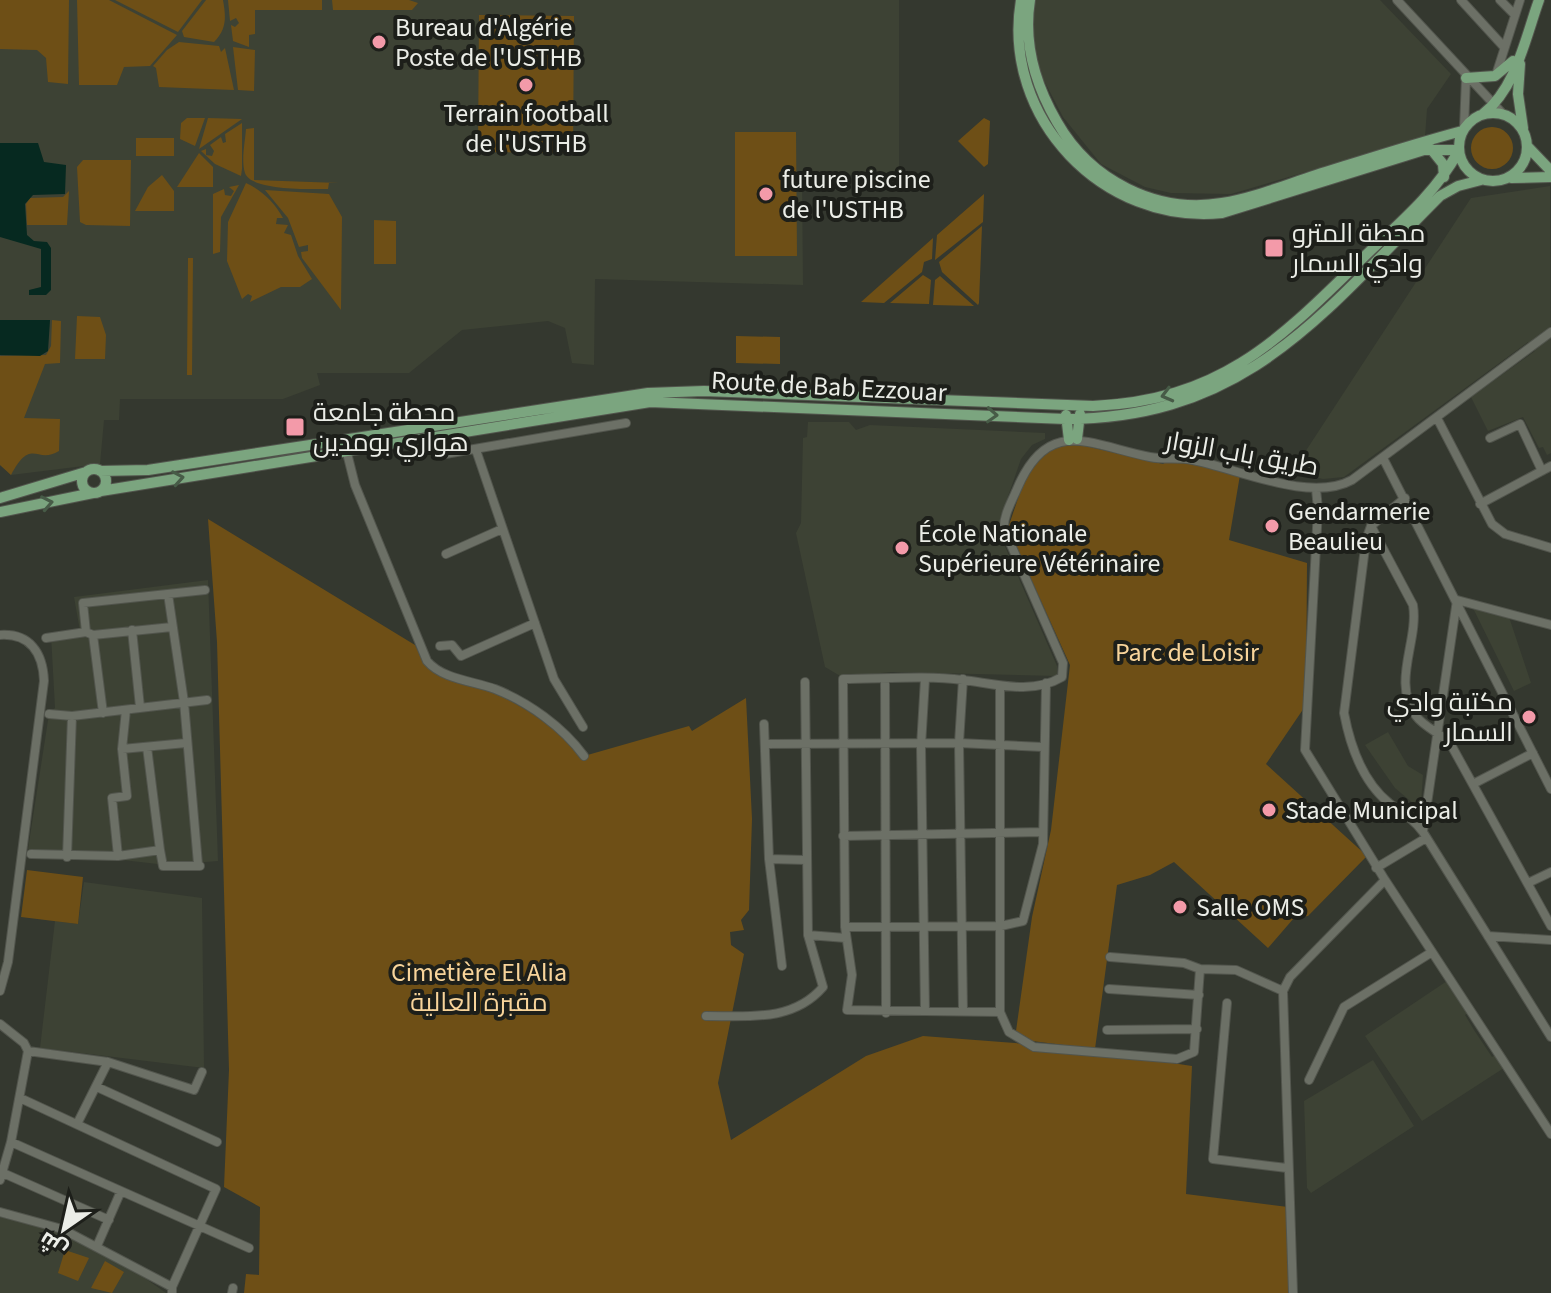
<svg xmlns="http://www.w3.org/2000/svg" width="1551" height="1293" viewBox="0 0 1551 1293" font-family="'Source Sans 3',Cairo,sans-serif">
<style>
.built{fill:#3d4234}
.green{fill:#6e4f16}
.water{fill:#062920}
.lines{fill:none;stroke-linecap:round;stroke-linejoin:round}
.minor-casing{stroke:#52554d;stroke-width:10}
.major-casing{stroke:#52554d;stroke-width:12}
.minor{stroke:#6c7066;stroke-width:8}
.major{stroke:#7ba57f;stroke-width:10}
.oneway{stroke:#475b47}
.poi-dot{fill:#f39aa9;stroke:#1d1f1a;stroke-width:3}
.labels{text-anchor:middle;stroke-width:8;stroke-linejoin:round;paint-order:stroke}
.poi-label{font-size:26px;fill:#ebede7;stroke:#1d1f1a;text-anchor:start}
.street-label{font-size:26px;fill:#ebede7;stroke:#1d1f1a}
.park-label{font-size:26px;fill:#f8d49a;stroke:#1d1f1a}
</style>
<rect width="100%" height="100%" fill="#34382f"/>
<!-- built -->
<path class="built" d="M0 0H899V175H802L803 285 595 279 594 365 572 363 565 328 548 321 462 330 409 373H317L320 385 283 399H120L119 420H104L100 464 11 475 0 465Z
M1034 0H1380L1451 74 1427 109 1425 137 1231 194 1171 193 1145 187 1101 164 1063 117 1038 69 1030 20Z
M1550 186 1551 453 1547 455 1543 447 1539 448 1523 417 1488 431 1471 397 1535 351 1528 342 1344 477 1323 479 1292 472 1471 198Z
M808 422H849L856 430 870 425 1045 433V439L1032 445 1021 459 997 528 1057 666V676L891 672 842 677 825 667 796 533 801 523 803 438 807 437Z
M208 580 218 861 166 865 28 849 49 714 55 708 51 635 80 631 74 597Z
M1470 602 1507 611 1531 683 1514 691Z
M1388 732 1408 766 1423 775 1421 804 1415 805 1395 788 1365 745Z
M84 882 202 898 204 1068 40 1048 55 921 78 924Z
M1450 979 1472 1011 1465 1015 1474 1030 1492 1057 1498 1053 1507 1066 1422 1121 1365 1036Z
M1373 1060 1414 1126 1311 1193 1307 1188 1304 1101Z
M0 1217 61 1230 125 1264 166 1293H0Z"/>
<!-- green -->
<path class="green" d="M0 0H69L68 84 48 82 46 58 37 50 0 49Z
M77 0H109L177 35 150 66 124 67 117 85H79Z
M115 0H202L178 32Z
M206 0H223C226 17 227 29 214 42L184 37 182 31Z
M228 0H322V10H255V34L249 35V47L233 41 231 25 235 27 239 23 236 18 230 21Z
M332 0H409L418 3 412 10H333Z
M479 15 574 16 573 153 478 152Z
M179 42 219 46 221 52 225 48 234 90 159 87 156 68 153 66 167 50Z
M233 47 255 50 254 91 238 90Z
M187 118H205L195 146 180 139 181 123Z
M208 118 242 119 199 149Z
M984 118 990 121 988 164 984 167 958 141Z
M242 123V169L241 176 215 164 201 151 206 149V155L212 156 214 151 210 145 221 137 223 143 226 142 225 134Z
M1471 148a21 21 0 1 1 42 0a21 21 0 1 1-42 0Z
M254 128V180L339 183H329L328 189C312 189 251 191 245 173 241 161 245 142 246 129Z
M735 132H796L797 256H735Z
M136 138H174V156H136Z
M199 153 213 167V187H177Z
M83 160H131L130 226 86 225 80 222 77 167Z
M162 175 174 191V211H135L148 187Z
M246 183C262 190 275 203 283 218H277L276 224 288 225 284 233 291 235 298 256 312 279 300 287H281L250 302 252 296 248 294 242 299 227 261 228 222Z
M239 185 221 217 220 252 213 254V194L224 189 225 195 231 196 234 191 229 187Z
M265 190 329 194 342 217 341 310 302 258 301 252 308 251V245L299 247 288 218Z
M69 191 67 225H27L26 204 30 198 63 197Z
M984 194 983 222 935 260 937 235Z
M374 220 396 221V264H374Z
M982 226 979 303 978 305 942 272 939 262Z
M933 238 932 259 924 262 922 272 884 303 861 302Z
M188 258H193L192 375H187Z
M923 275 931 280 929 304 890 303Z
M940 276 974 306 933 305 935 280Z
M77 316 100 317 106 335 105 359H75Z
M52 320 61 321 60 363 45 364 24 418 60 419 59 451C36 465 32 436 11 475L0 465V356L46 355 51 346Z
M736 336 780 337V364L736 363Z
M1068 442 1163 464 1172 458 1240 475 1229 540 1307 563 1306 705 1266 764 1367 856 1308 916 1294 918 1268 948 1174 862 1150 875 1117 885 1095 1049 1032 1041 1016 1031 1032 917 1051 830 1070 665 1008 528 1028 469 1038 454Z
M208 519 415 645 425 663C493 691 530 704 584 756L689 726 692 731 746 698 752 819 749 910 741 920 744 930 730 932 731 945 744 954 718 1083 731 1140 866 1056 923 1036 1066 1047 1192 1066 1186 1194 1288 1207 1289 1293H244L246 1274 259 1275 260 1207 224 1187 229 1070 217 642Z
M27 870 83 877 78 924 21 917Z
M65 1250 89 1258 78 1281 58 1273Z
M105 1261 124 1272 112 1293 91 1288Z"/>
<!-- water -->
<path class="water" d="M0 143H38L44 162 66 165 65 194 33 195 25 204 27 235 34 241 47 242 51 248V290L46 295H29V290L41 287V249L0 237Z
M0 320H50L48 351 40 356 0 355Z"/>
<g class="lines">
<defs>
<path id="minor" d="M1397 0 1503 114
M1461 0 1504 47
M1500 0 1515 15
M1496 75 1520 0
M1464 128 1466 78
M1437 418 1492 524 1505 534 1551 548
M431 435 438 450 445 454 626 423
M1490 438 1520 424 1542 471
M345 445 355 485 427 661C442 679 473 681 495 689 528 702 563 727 584 756
M476 450 554 679 583 727
M1383 458 1551 789
M1405 498 1371 526 1366 540 1344 713C1350 745 1363 782 1389 803 1402 813 1413 818 1423 832L1551 1037
M1480 504 1551 466
M1371 526 1413 605C1419 641 1391 682 1416 716 1424 727 1440 733 1450 743L1551 926
M446 554 502 529
M168 594 184 702 198 864
M132 630 140 707
M86 632 93 635 172 627
M0 635C30 633 43 653 44 681L8 962 0 991
M93 635 103 713
M46 638 86 632 83 603 205 590
M440 646 452 645 461 656 535 623
M885 679 886 1013
M925 679 921 746 925 1011
M1000 688V1012L1009 1032 1034 1047 1177 1059 1194 1052 1200 969 1236 970 1283 991
M49 714 72 716 207 700
M764 724 769 859 782 966
M765 744 959 743 1043 747
M147 747 160 850
M122 749 126 710
M1473 784 1533 753
M1423 831 1457 600 1551 625
M843 836 1043 832
M31 854 118 856 160 850 163 866H200
M118 856 112 798 127 796 122 749 186 743
M67 857 72 716
M769 859 806 860
M1376 868 1426 838
M1385 880 1551 1134
M1528 883 1551 872
M845 927 1001 926 1023 921 1043 844 1046 683
M808 935 846 938
M1488 936 1551 940
M1110 957 1184 963 1200 969
M1109 989 1199 995
M1227 1003 1213 1159 1287 1168
M963 1011 959 743 963 679
M1000 1012 847 1010 852 975 845 927 843 679C882 679 925 675 963 680 996 684 1032 695 1062 677L1063 663 1004 529C1003 516 1012 501 1017 489 1048 415 1090 445 1150 457 1164 460 1178 457 1193 460 1238 469 1310 503 1352 480L1551 332
M706 1016C748 1016 793 1022 823 987L808 935 805 682
M0 1024 24 1043 28 1051 11 1142 0 1180
M1107 1030 1197 1029
M28 1051 108 1062 194 1090 202 1072
M1309 1080 1344 1007 1432 952
M97 1087 217 1142
M20 1098 216 1189 172 1287V1293
M77 1124 108 1062
M11 1142 249 1248
M3 1173 109 1220
M0 1212 62 1229 172 1287
M97 1246 121 1191
M232 1293 233 1288
M1293 1293 1283 991 1290 977 1385 880 1305 750 1318 509 1316 489"/>
<path id="major" d="M1021 0C1001 118 1103 225 1222 213L1424 150H1458
M1030 0C1023 44 1035 84 1057 122 1090 180 1156 214 1222 203 1254 198 1285 185 1316 175 1364 160 1413 144 1462 131
M1520 64 1518 94 1523 128
M1466 78 1495 76 1513 61
M1459 147a34 34 0 1 1 68 0a34 34 0 1 1-68 0Z
M1483 114C1516 88 1525 39 1539 0
M1528 147 1551 171
M1431 149 1443 164 1444 177
M1511 178 1551 177
M1066 415 1069 440
M1077 439 1080 414
M82 481a12 12 0 1 1 24 0a12 12 0 1 1-24 0Z
M100 471 148 470 648 393 704 391 1093 406C1224 400 1281 338 1369 252 1402 221 1436 192 1458 152
M101 491 650 402 1066 419C1247 418 1323 313 1440 196L1458 186 1481 180
M0 498 86 472
M0 512 93 493"/>
</defs>
<!-- minor casing -->
<use href="#minor" class="minor-casing"/>
<!-- major casing -->
<use href="#major" class="major-casing"/>
<!-- minor -->
<use href="#minor" class="minor"/>
<!-- major -->
<use href="#major" class="major"/>
</g>
<!-- one-way arrows -->
<defs><path id="oneway-chevron" d="M-2-3.5L2.5 0L-2 3.5" fill="none" stroke-width="1.6" stroke-linecap="round" stroke-linejoin="round" transform="scale(2)"/></defs>
<g class="oneway">
<use href="#oneway-chevron" transform="translate(1167 395) rotate(165)"/>
<use href="#oneway-chevron" transform="translate(992 415) rotate(3)"/>
<use href="#oneway-chevron" transform="translate(178 478) rotate(-10)"/>
<use href="#oneway-chevron" transform="translate(47 503) rotate(-11)"/>
</g>
<!-- markers -->
<g class="poi-dot">
<circle cx="379" cy="42" r="8"/>
<circle cx="526" cy="85" r="8"/>
<circle cx="766" cy="194" r="8"/>
<rect x="1264" y="238" width="20" height="20" rx="4"/>
<rect x="285" y="417" width="20" height="20" rx="4"/>
<circle cx="1272" cy="526" r="8"/>
<circle cx="902" cy="548" r="8"/>
<circle cx="1529" cy="717" r="8"/>
<circle cx="1269" cy="810" r="8"/>
<circle cx="1180" cy="907" r="8"/>
</g>
<g class="labels">
<!-- poi labels -->
<g class="poi-label">
<text x="395" y="36">Bureau d'Algérie<tspan x="395" dy="30">Poste de l'USTHB</tspan></text>
<text x="526" y="122" text-anchor="middle">Terrain football<tspan x="526" dy="30">de l'USTHB</tspan></text>
<text x="782" y="188">future piscine<tspan x="782" dy="30">de l'USTHB</tspan></text>
<text x="1292" y="242">محطة المترو<tspan x="1292" dy="30">وادي السمار</tspan></text>
<text x="313" y="421">محطة جامعة<tspan x="313" dy="30">هواري بومدين</tspan></text>
<text x="1288" y="520">Gendarmerie<tspan x="1288" dy="30">Beaulieu</tspan></text>
<text x="918" y="542">École Nationale<tspan x="918" dy="30">Supérieure Vétérinaire</tspan></text>
<text x="1513" y="711" text-anchor="end">مكتبة وادي<tspan x="1513" dy="30">السمار</tspan></text>
<text x="1285" y="819">Stade Municipal</text>
<text x="1196" y="916">Salle OMS</text>
</g>
<!-- street labels -->
<g class="street-label">
<text transform="translate(829 386) rotate(3)" y="9">Route de Bab Ezzouar</text>
<text transform="translate(1242 453) rotate(10)" y="9">طريق باب الزوار</text>
</g>
<!-- park labels -->
<g class="park-label">
<text x="1187" y="661">Parc de Loisir</text>
<text x="479" y="981">Cimetière El Alia<tspan x="479" dy="30">مقبرة العالية</tspan></text>
</g>
</g>
<!-- north arrow -->
<g transform="translate(64 1229) rotate(214)" stroke="#1d1f1a" stroke-width="6" paint-order="stroke">
<path d="M0-6L14 30L0 20L-14 30Z" fill="#ebede7"/>
<text y="-12" font-size="22" font-weight="bold" text-anchor="middle" fill="#ebede7">ش</text>
</g>
</svg>
